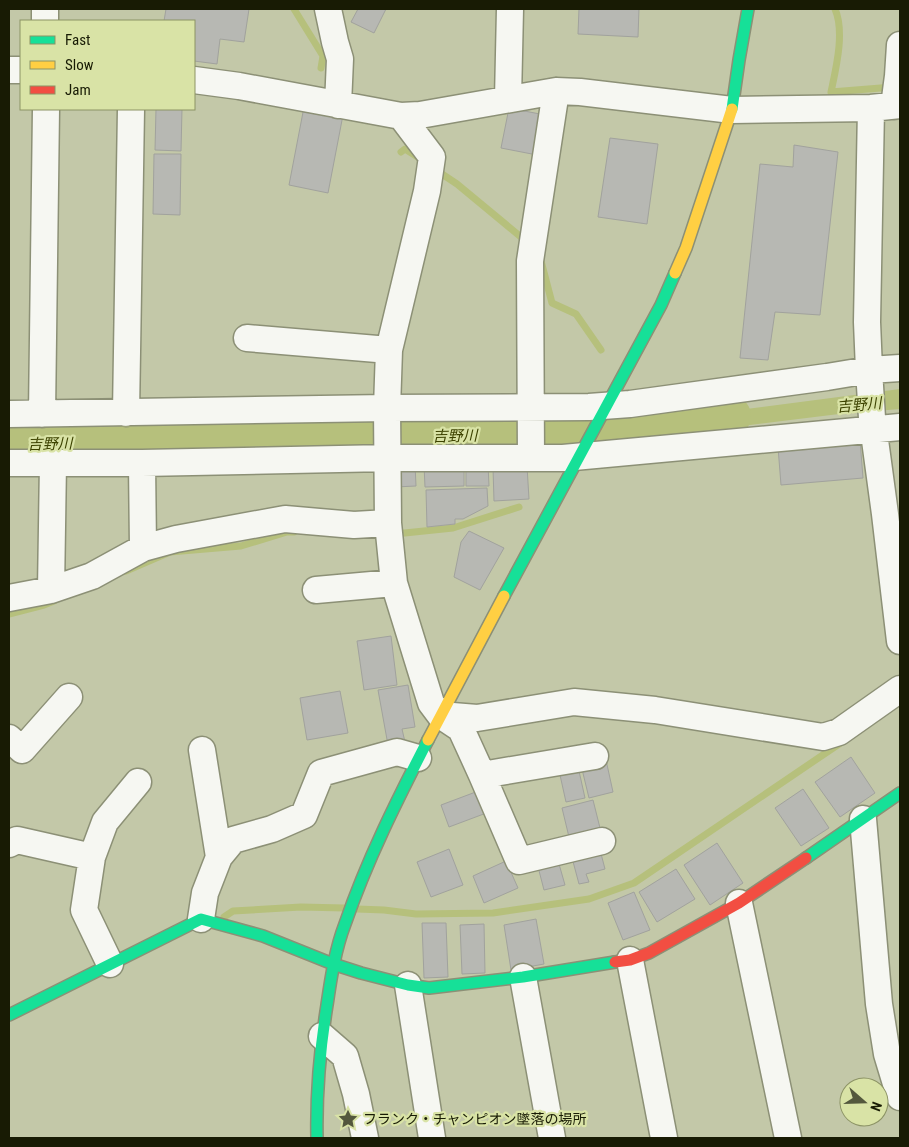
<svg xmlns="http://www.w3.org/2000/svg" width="909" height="1147" viewBox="0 0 909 1147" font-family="'Roboto Condensed','Noto Sans JP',sans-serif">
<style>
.water{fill:#b6c07c}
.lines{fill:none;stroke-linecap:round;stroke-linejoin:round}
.stream{stroke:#b6c07c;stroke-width:7}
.river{stroke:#b6c07c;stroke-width:42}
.building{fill:#b7b8b3;stroke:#a1a29d}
.street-casing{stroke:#8c9076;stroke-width:29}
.fast-casing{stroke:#8c9076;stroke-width:14}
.slow-casing{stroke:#8c9076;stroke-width:14}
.jam-casing{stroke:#8c9076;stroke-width:14}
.street{stroke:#f6f7f2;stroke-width:26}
.fast{stroke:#16e098;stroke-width:11}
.slow{stroke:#ffcf43;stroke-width:11}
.jam{stroke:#f24e42;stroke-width:11}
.labels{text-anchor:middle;stroke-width:4.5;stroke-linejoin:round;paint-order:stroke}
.poi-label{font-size:14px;fill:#181b04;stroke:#d9e3a6;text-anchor:start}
.water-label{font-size:15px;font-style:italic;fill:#3d4300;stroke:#d9e3a6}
</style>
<rect width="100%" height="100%" fill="#c3c8a8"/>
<!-- water -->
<path class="water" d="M900 389V409L839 414 709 430 649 416 746 409Z"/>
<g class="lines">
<!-- stream -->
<path class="stream" d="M294 9 323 56 321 68
M835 9C845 32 836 68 831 92L893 87
M401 152 405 149 421 159
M436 170 457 184 527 242
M541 261 552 303 576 314 601 350
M395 534 453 528 519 507
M126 571 170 552 241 546 287 532H294
M9 614 44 605 54 601
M357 909 384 910 416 914 493 913 589 899 634 883 842 742
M224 917 233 911 301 907 344 908"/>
<!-- river -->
<path class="river" d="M9 444 512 435 730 416"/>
</g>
<!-- building -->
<path class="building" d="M166 9H249L244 42 220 39 217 64 194 61V21H164Z
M358 9H386L374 33 351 22Z
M579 9H639L638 37 578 34Z
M304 107 343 115 328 193 289 185Z
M509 108 545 115 537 155 501 148Z
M156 109H182L181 151 155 150Z
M610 138 658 144 647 224 598 217Z
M794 145 838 152 820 315 775 312 768 360 740 358 760 164 793 167Z
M154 154H181L180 215 153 214Z
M860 440 863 478 781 485 778 447Z
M415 464 416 486 395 487 394 465Z
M466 464H488L489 486H466Z
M424 465H464V486L425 487Z
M527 466 529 499 494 501 493 468Z
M487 488 488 506 463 519H455V524L427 527 426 490Z
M469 531 504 548 480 590 454 577 461 542Z
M391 636 397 685 364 690 357 641Z
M408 685 415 727 402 729 405 742 388 745 378 690Z
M340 691 348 733 307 740 300 698Z
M851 757 875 793 840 817 815 782Z
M606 760 613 792 589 798 581 765Z
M579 771 585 798 566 802 560 775Z
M803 789 829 828 801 846 775 808Z
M481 790 489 812 449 827 441 805Z
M593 800 600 828 569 837 562 808Z
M717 843 743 883 710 905 684 865Z
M599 846 605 869 586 874 589 882 579 884 571 854Z
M449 849 463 885 431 897 417 862Z
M557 857 565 885 544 890 537 863Z
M506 861 518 888 484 903 473 876Z
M676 869 695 899 657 922 639 892Z
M634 892 650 930 623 940 608 903Z
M536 919 544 964 511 970 504 925Z
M422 923H446L448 977 424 978Z
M484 924 485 973 462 974 460 925Z"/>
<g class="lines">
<defs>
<path id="street" d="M45 9V21
M328 9 335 42 340 59 338 105
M9 70H21
M194 80 239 86 401 116 420 115 556 91 580 92 732 110 871 108 900 105
M508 99 510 9
M894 106 898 76 900 45
M871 108 867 322 869 370 872 418 885 514 900 641
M401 116 432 157 427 191 389 350 387 408 388 523 394 583 431 703 440 715 461 729 482 775 595 756
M247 338 389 350
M126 413 131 109
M9 414 387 408 589 407 630 404 827 377 869 370 900 368
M42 414 46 109
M531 458 530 261 556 91
M9 463H142L388 458H563L900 427
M142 463 143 548
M51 590 53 463
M316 590 394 583
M9 598 51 590 92 576 143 548 176 539 285 519 354 525 388 523
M440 715 477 718 574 702 655 710 823 737 839 732 900 689
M9 738 22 750 69 697
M202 750 219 857
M482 775 519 861 602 841
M863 819 879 1004 887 1054 900 1097
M9 844 17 840 92 857
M739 903 788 1138
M201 919 205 893 219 857 233 840 272 829 304 815 321 773 397 752 418 758
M630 960 664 1138
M110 964 84 910 92 857 105 822 138 782
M523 977 552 1138
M408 985 432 1138
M322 1036 345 1056 356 1094 365 1138"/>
<path id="fast" d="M732 109 739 60 748 9
M504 596 661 305 675 273
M806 858 900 793
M9 1015 201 919 263 936 333 964 361 973 408 985 429 988 523 977 615 962
M317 1138C316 1094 320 1049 327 1005 331 978 335 950 345 924 367 860 397 800 428 740"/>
<path id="slow" d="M675 273 686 248 732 109
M428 740 504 596"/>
<path id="jam" d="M615 962 630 960 649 953 739 903 806 858"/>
</defs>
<!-- street casing -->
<use href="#street" class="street-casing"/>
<!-- fast casing -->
<use href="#fast" class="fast-casing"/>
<!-- slow casing -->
<use href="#slow" class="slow-casing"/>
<!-- jam casing -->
<use href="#jam" class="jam-casing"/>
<!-- street -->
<use href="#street" class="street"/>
<!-- fast -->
<use href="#fast" class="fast"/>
<!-- slow -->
<use href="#slow" class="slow"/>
<!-- jam -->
<use href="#jam" class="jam"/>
</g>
<!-- icons -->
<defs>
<symbol id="sight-bare" viewBox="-9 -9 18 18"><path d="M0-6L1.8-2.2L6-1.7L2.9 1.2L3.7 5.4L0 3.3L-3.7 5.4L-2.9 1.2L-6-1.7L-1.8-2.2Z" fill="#54583d" stroke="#d9e3a6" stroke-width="2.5" paint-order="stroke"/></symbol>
</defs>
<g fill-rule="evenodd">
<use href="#sight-bare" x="334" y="1105" width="28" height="28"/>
</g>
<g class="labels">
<!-- poi labels -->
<g class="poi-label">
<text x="363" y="1124">フランク・チャンピオン墜落の場所</text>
</g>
<!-- water labels -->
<g class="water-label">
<text transform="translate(859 405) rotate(-5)" y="5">吉野川</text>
<text transform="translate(455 436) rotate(-1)" y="5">吉野川</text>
<text transform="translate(50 444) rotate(-1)" y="5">吉野川</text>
</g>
</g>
<!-- border -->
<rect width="909" height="1147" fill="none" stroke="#181b04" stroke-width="20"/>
<!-- legend -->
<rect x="20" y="20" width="175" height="90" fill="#d9e3a6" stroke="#8c9365"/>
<rect x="30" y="36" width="25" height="8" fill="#16e098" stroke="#8c9365"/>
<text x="65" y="45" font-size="15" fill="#181b04">Fast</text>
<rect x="30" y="61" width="25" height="8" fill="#ffcf43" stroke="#8c9365"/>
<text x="65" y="70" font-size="15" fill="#181b04">Slow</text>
<rect x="30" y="86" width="25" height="8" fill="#f24e42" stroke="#8c9365"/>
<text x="65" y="95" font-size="15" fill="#181b04">Jam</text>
<!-- north arrow -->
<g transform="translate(864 1102) rotate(110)"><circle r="24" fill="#d9e3a6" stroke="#8c9365"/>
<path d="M0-4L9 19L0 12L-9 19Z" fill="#54583d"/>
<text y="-8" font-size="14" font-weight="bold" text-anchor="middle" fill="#181b04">N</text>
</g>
</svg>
